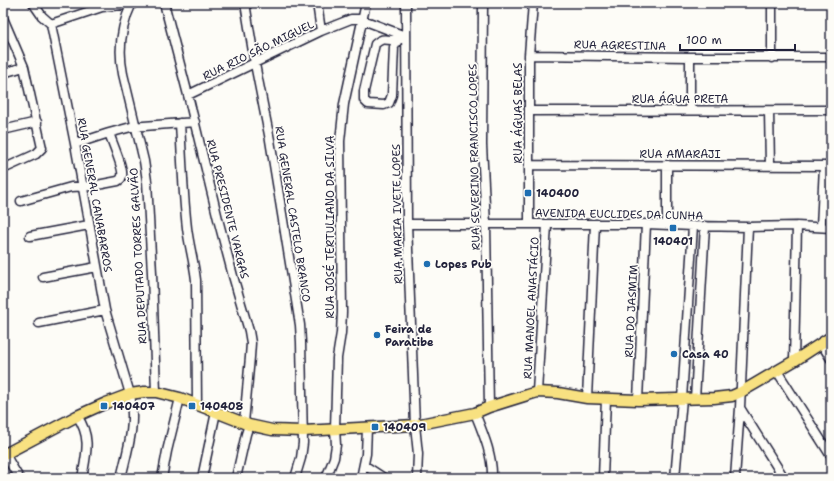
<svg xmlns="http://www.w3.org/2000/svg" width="834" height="481" font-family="'Shantell Sans',sans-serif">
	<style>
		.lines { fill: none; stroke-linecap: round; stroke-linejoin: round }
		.minor-casing { stroke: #22223b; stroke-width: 11 }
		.major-casing { stroke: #22223b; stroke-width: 13 }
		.minor { stroke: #fdfcf7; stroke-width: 8 }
		.major { stroke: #f8e181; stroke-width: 10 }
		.poi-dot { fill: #1f6fb2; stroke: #fdfcf7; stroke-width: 1.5 }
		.labels { text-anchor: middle; stroke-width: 3.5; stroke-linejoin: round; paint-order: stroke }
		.street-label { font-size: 11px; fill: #22223b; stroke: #fdfcf7 }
		.poi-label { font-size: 11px; font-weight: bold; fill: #22223b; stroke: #fdfcf7; text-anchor: start }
	</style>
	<rect width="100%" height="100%" fill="#fdfcf7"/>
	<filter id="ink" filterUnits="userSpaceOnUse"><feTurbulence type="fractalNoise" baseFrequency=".025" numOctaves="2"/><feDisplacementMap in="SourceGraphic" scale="8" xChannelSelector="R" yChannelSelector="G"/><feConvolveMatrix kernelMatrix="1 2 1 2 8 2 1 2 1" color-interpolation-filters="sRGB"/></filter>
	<g filter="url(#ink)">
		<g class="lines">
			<!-- minor casing -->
			<g class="minor-casing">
				<path id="minor" d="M 33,3 L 42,16 L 51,24 L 75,144 L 105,310 L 130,394 C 136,425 128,448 121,478
					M 132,3 C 121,26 118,50 123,74 L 144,161 L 147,181 L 152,273 L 156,392
					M 164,3 L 188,95 L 218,219 L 233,276 L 249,331 L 251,343 L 250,357 L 244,423
					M 245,3 L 255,64 L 270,140 L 300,325 L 301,342 L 303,443 L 301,458 L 295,478
					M 317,3 L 321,31
					M 406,3 L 407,224 L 415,425 L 418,454 L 417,478
					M 483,3 L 482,145 L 486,225 L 489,407
					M 772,3 L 772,58
					M 3,18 L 24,67 L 42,148 L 36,154 L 3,169
					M 51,24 L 102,7 L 131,4
					M 398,40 L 394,47 L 392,95 L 389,103 L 384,105 L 368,104 L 364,100 L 364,91 L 375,44 C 384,36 386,41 396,40 C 399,40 403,37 405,36
					M 529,55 L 690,57 L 831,57
					M 3,73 L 24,67
					M 188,95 L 321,31 L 351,19 L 359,19 L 363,20 L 405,36
					M 690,110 L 690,57
					M 529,111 L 831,110
					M 769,111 L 770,166
					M 180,123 C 182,158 183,193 187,228 C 189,245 194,262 196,280 L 197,405
					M 3,130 L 37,122
					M 75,144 L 109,133 L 131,127 L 195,122
					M 529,165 L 831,166
					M 667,165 L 667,225
					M 21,201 L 71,187 L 92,186 L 118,181 C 120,179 121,180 122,176 C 124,169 112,142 109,133
					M 407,224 L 646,224 L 693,226 L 748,227 L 797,226 L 831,228
					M 529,224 L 529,55 L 533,3
					M 821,227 L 824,166
					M 30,236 L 89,225
					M 43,277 L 97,267
					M 39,323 L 105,310
					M 821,343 L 831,359
					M 794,361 L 797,226
					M 777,371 L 831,456
					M 537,392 L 547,225
					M 587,398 L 595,224
					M 695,399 L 705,226
					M 638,400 L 646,224
					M 740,408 L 784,478
					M 475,413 C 483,433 493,456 492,478
					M 77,416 C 92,437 86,455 82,478
					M 6,454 L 9,461 L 19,478
					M 364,465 L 384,478
					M 162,478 L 167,451 L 180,398
					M 202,478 L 216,412
					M 236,478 L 246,434 L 249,425
					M 326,478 L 334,458 L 336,445 L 335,429 L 337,358 L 341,333 L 342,312 L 340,141 L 344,104 L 366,3
					M 361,478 L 366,454 L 367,428
					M 603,478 L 606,399
					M 675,478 L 682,399 L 693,226
					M 735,478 L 740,408 L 748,227"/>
			</g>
			<!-- major casing -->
			<g class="major-casing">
				<path id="major" d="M 3,455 L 77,416 L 106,403 L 130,394 L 144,392 L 156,392 L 180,398 L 249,425 L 272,430 L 303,431 L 415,425 L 475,413 L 489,407 L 537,392 L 558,393 L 587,398 L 638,400 L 714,398 L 732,396 L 741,392 L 794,361 L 831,337"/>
			</g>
			<!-- minor -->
			<use href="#minor" class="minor"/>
			<!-- major -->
			<use href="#major" class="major"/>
		</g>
	</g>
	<!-- markers -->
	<g class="poi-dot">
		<rect x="524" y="189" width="8" height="8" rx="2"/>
		<rect x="669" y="224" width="8" height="8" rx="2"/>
		<circle cx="427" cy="264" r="4"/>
		<circle cx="377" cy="335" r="4"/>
		<circle cx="674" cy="354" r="4"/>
		<rect x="100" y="402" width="8" height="8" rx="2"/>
		<rect x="188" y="402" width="8" height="8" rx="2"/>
		<rect x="371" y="423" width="8" height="8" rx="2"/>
	</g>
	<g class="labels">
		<!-- street labels -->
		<g class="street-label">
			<text transform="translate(620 45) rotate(1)" y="4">RUA AGRESTINA</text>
			<text transform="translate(258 50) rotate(-26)" y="4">RUA RIO SÃO MIGUEL</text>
			<text x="680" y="103">RUA ÁGUA PRETA</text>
			<text transform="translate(518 113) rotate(-90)" y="4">RUA ÁGUAS BELAS</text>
			<text x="680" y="158">RUA AMARAJI</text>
			<text transform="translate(474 157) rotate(-91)" y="4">RUA SEVERINO FRANCISCO LOPES</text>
			<text transform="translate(95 195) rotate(80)" y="4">RUA GENERAL CANABARROS</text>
			<text transform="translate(228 209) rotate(76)" y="4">RUA PRESIDENTE VARGAS</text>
			<text transform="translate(293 214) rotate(81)" y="4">RUA GENERAL CASTELO BRANCO</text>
			<text transform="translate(397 214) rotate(-91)" y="4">RUA MARIA IVETE LOPES</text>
			<text transform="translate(619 214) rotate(1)" y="4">AVENIDA EUCLIDES DA CUNHA</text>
			<text transform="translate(330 227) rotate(-90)" y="4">RUA JOSÉ TERTULIANO DA SILVA</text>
			<text transform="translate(138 256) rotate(-93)" y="4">RUA DEPUTADO TORRES GALVÃO</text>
			<text transform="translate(531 308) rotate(-87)" y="4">RUA MANOEL ANASTÁCIO</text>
			<text transform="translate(631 311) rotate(-87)" y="4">RUA DO JASMIM</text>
		</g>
		<!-- poi labels -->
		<g class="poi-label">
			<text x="536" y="197">140400</text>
			<text x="673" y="245" text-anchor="middle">140401</text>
			<text x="435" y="268">Lopes Pub</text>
			<text x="385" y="333">Feira de<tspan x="385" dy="13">Paratibe</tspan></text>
			<text x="682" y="358">Casa 40</text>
			<text x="112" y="410">140407</text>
			<text x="200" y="410">140408</text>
			<text x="383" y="431">140409</text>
		</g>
	</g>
	<!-- margin -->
	<rect width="834" height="481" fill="none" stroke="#fdfcf7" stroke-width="16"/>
	<rect x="8" y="8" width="818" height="465" fill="none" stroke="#22223b" stroke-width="1.5" filter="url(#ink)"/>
	<!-- scale -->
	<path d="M680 44v6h115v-6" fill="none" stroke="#22223b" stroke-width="2"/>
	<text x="686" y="44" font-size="12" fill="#22223b" stroke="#fdfcf7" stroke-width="3" paint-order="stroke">100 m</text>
</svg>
